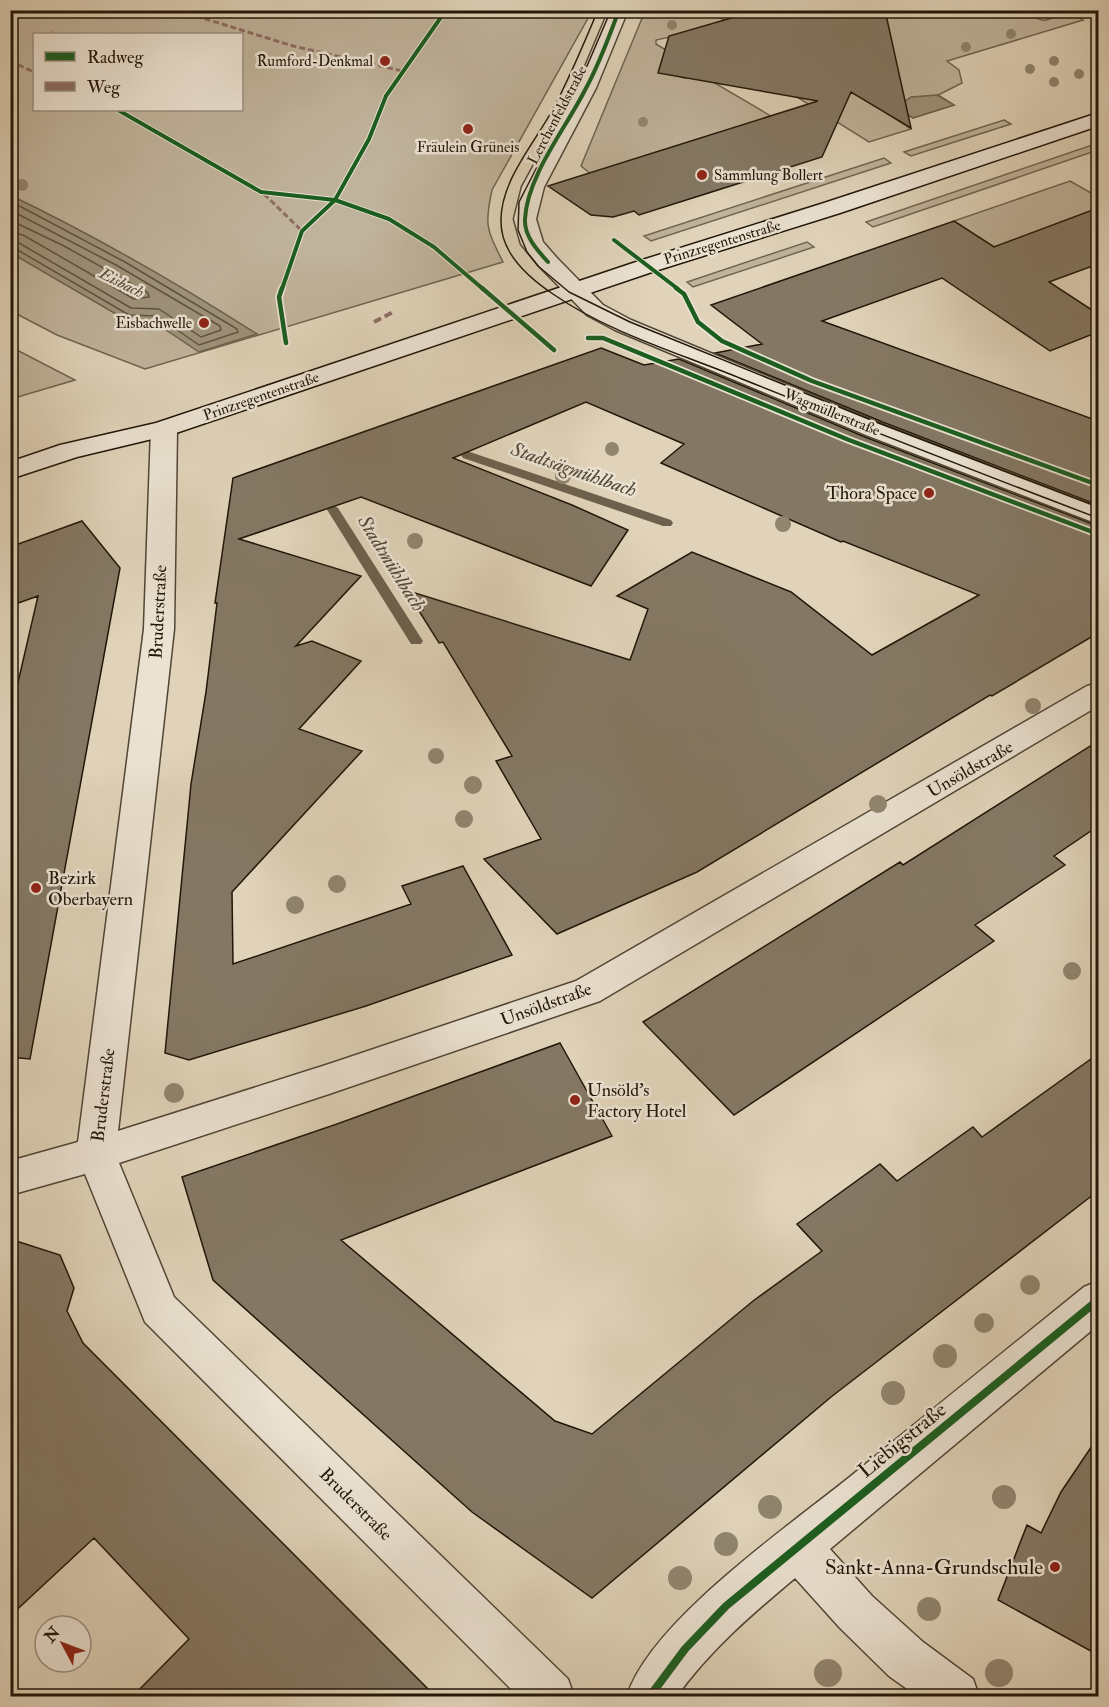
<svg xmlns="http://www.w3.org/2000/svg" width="1109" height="1707" font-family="'IM FELL Double Pica',serif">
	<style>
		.green { fill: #c0b39b; stroke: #706451; stroke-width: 1.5; fill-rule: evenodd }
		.water { fill: #9f937c; stroke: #6d614d; stroke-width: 1.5 }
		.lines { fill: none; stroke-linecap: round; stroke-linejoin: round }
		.shore { stroke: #605442; stroke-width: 1.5 }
		.stream { fill: #6d614d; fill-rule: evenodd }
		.building { fill: #847864; stroke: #211607; stroke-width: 1.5 }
		.minor-casing { stroke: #514534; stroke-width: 3 }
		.secondary-casing { stroke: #211607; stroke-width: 3 }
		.minor { fill: #ebe2d2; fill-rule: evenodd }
		.secondary { fill: #ebe2d2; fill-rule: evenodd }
		.tram { stroke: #211607; stroke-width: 1.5 }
		.quiet-far1 { stroke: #8d6e63; stroke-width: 3; stroke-dasharray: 6 3; stroke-linecap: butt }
		.quiet { stroke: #8d6e63; stroke-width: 4; stroke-dasharray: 8 4; stroke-linecap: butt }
		.cycleway-far2-casing { stroke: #ebe2d2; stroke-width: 6 }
		.cycleway-far1-casing { stroke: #ebe2d2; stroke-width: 8 }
		.cycleway-casing { stroke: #ebe2d2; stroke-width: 11 }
		.cycleway-far2 { stroke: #1b5e20; stroke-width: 4 }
		.cycleway-far1 { stroke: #1b5e20; stroke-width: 4.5 }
		.cycleway { stroke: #1b5e20; stroke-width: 8 }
		.tree { fill: #91856f }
		.poi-dot { fill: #8f2418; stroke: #ebe2d2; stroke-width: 2 }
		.labels { text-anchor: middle; stroke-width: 5; stroke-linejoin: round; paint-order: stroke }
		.far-poi-label { font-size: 15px; fill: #211607; stroke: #ebe2d2; text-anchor: end }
		.far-street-label { font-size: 15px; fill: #211607; stroke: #ebe2d2 }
		.far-water-label { font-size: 16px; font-style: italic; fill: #534836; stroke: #ebe2d2 }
		.poi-label { font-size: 18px; fill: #211607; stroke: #ebe2d2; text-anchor: start }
		.street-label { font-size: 18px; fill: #211607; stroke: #ebe2d2 }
		.water-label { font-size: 20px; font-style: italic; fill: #534836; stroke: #ebe2d2 }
		.near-street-label { font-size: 21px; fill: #211607; stroke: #ebe2d2 }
		.near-poi-label { font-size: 21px; fill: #211607; stroke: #ebe2d2; text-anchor: end }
	</style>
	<rect width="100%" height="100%" fill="#e0d3b9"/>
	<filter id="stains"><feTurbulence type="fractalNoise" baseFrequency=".00333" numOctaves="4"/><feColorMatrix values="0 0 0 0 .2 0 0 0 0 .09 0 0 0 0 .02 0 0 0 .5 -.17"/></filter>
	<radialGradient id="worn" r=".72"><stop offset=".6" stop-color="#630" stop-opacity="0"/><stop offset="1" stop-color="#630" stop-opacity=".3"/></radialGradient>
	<!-- green -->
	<path class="green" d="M 1034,10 L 1031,13 C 1045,29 1054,13 1069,14 C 1073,14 1079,18 1083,20 L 947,61 L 959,70 L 962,83 L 938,95 L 954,105 L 913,118 L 896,108 L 885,112 L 911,129 L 869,142 L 789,92 L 861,11 Z
		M 10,11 L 592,11 L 492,190 C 484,226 487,230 503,262 L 145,369 L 57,335 L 11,311 ZM 34,34 L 242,34 L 242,110 L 34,110 Z
		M 645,11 L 720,11 L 713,13 L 730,24 L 656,40 L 656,44 L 674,55 L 664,72 L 684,78 L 703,76 L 776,119 L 591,174 L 581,166 Z
		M 1004,120 L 1011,124 L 911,156 L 904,152 Z
		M 1098,143 L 1098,150 L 873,227 L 866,222 Z
		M 884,158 L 891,163 L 651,241 L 644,236 Z
		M 1070,181 L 1098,197 L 1098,208 L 994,247 L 954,221 Z
		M 807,242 L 814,247 L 693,287 L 687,282 Z
		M 11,347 L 75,380 L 11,399 Z"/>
	<!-- water -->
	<path class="water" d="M 937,95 L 954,105 L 913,118 L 896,108 L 911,97 Z
		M 10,195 C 95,236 177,283 257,334 L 199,352 L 154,322 L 128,321 L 11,253 Z"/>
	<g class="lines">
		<!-- shore -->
		<path class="shore" d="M 10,201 L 125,262 L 237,329 L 238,332 L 199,345 L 157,316 L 129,315 L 16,249 L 10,248
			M 10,210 L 116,265 L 220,326 L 221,330 L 201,337 L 159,309 L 131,308 L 19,243 L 10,241
			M 10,220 L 64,246 L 148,293 L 149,297 L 134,299 L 23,235 L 10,232"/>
		<!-- stream -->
		<path class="stream" d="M 467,451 L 671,520 L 673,523 L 671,526 L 663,526 L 463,458 L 461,455 Z
			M 332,504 L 338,508 L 421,638 L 423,641 L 421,644 L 411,644 L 326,508 Z"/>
	</g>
	<!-- building -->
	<path class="building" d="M 759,10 L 885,10 L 911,128 L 851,92 L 822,157 L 639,215 L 634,211 L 613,217 L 591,215 L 548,186 L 818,101 L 658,73 L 669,36 Z
		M 1098,208 L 1098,264 L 1049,282 L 1098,314 L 1098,332 L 1050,351 L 942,278 L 822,321 L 1098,421 L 1098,505 L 885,423 L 715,353 L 762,344 L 711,305 L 954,221 L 994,247 Z
		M 601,348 L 644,365 L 679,359 L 865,437 L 1098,526 L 1098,633 L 992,696 L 990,695 L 697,872 L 557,934 L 484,859 L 541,839 L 496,761 L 512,756 L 443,642 L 439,643 L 419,611 L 423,610 L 412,592 L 630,660 L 648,609 L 617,596 L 692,552 L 791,592 L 872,655 L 979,595 L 843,541 L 841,542 L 661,463 L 684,444 L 586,402 L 453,458 L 572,505 L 628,530 L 591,586 L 361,497 L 239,539 L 361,576 L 296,646 L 312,641 L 361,661 L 299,729 L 362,751 L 232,892 L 233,964 L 411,904 L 402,886 L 463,866 L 512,955 L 366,1006 L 189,1060 L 165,1053 L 191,784 L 206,692 L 217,603 L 215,603 L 233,478 Z
		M 82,521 L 120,568 L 30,1059 L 10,1057 L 10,717 L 38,596 L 10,606 L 10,547 Z
		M 1098,741 L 1098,826 L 1054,856 L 1065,865 L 975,925 L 994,941 L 734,1115 L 643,1022 L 900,862 L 903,865 Z
		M 560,1043 L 612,1136 L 341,1240 L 555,1421 L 592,1434 L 753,1301 L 822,1251 L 797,1224 L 880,1164 L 897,1181 L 973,1127 L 982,1137 L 1098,1054 L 1098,1191 L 831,1397 L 592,1598 L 472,1512 L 213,1280 L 182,1177 L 337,1124 Z
		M 10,1239 L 60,1255 L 74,1288 L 67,1311 L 83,1343 L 435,1696 L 133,1696 L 189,1639 L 94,1538 L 10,1616 Z
		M 1098,1437 L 1098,1655 L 998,1600 L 1027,1525 L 1041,1533 L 1061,1492 Z"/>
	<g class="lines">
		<!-- minor casing -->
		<g class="minor-casing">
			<path id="minor" d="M 609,10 L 628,10 L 596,88 L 544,187 L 536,219 L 543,242 L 556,257 L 603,305 L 631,320 L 884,425 L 1098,507 L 1098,524 L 866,435 L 615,330 L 587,315 L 540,267 L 521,244 L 514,219 L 522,187 L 576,88 Z
				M 164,421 L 173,424 L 177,429 L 174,629 L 118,1131 L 329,1064 L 576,981 L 1087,686 L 1098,683 L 1098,706 L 600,1001 L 329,1094 L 119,1163 L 174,1297 L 568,1679 L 574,1696 L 518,1696 L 145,1322 L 85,1174 L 10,1195 L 10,1161 L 78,1142 L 144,629 L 151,429 L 155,424 Z
				M 1098,1281 L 1098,1325 L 830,1549 L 872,1596 L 923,1642 L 973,1679 L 979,1696 L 917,1696 L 889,1676 L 840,1628 L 795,1578 C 752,1614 710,1650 677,1696 L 627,1696 C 650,1622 789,1526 851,1476 C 928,1413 1006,1350 1084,1287 Z"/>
		</g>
		<!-- secondary casing -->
		<g class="secondary-casing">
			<path id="secondary" d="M 1098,113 L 1098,126 L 840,213 L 655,271 L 173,434 L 77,457 L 10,479 L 10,462 L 60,445 L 156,423 L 639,261 L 824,203 Z"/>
		</g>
		<!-- minor -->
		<use href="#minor" class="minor"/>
		<!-- secondary -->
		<use href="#secondary" class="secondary"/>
		<!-- tram -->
		<path class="tram" d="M 598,10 C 584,43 571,75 554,107 C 536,142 500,180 501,222 C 501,254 529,278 553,294 C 609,333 679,353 742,379 C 860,426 979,473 1098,518
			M 611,10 L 578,87 L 519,202 L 518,230 L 527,252 L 538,266 L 569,292 L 630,322 L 881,424 L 1098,507"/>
		<!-- quiet-far1 -->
		<path class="quiet-far1" d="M 196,16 L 293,46 L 402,71
			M 51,34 L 53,32
			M 10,61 L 34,72
			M 264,194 L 302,231"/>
		<!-- quiet -->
		<path class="quiet" d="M 374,322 L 395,311"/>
		<!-- cycleway-far2 casing -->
		<g class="cycleway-far2-casing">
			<path id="cycleway-far2" d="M 118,110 L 261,192 L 335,200 L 389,219 L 434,247 L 483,289
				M 614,240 L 678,289
				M 548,262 C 537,250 524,236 525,219 C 527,176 566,128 585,90 C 599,65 609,37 619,10
				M 282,289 L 302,231 L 335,200 L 369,139 L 386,96 L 446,10"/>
		</g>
		<!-- cycleway-far1 casing -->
		<g class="cycleway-far1-casing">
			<path id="cycleway-far1" d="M 282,288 L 279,297 L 286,343
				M 482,288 L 554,350
				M 676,288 L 684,294 L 698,322 L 722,341 L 812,381 L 1098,485
				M 588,338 L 603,338 L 849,440 L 1098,534"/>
		</g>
		<!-- cycleway casing -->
		<g class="cycleway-casing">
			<path id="cycleway" d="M 650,1696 L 685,1649 L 726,1606 L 1098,1300"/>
		</g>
		<!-- cycleway-far2 -->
		<use href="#cycleway-far2" class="cycleway-far2"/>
		<!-- cycleway-far1 -->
		<use href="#cycleway-far1" class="cycleway-far1"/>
		<!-- cycleway -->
		<use href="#cycleway" class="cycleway"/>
	</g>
	<!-- trees -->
	<g class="tree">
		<circle cx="672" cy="25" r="5"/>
		<circle cx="1011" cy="34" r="5"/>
		<circle cx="966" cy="47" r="5"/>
		<circle cx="1054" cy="61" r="5"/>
		<circle cx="1030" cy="69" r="5"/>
		<circle cx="1079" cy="74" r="5"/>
		<circle cx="1054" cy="82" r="5"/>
		<circle cx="643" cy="122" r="5"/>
		<circle cx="22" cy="185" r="6"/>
		<circle cx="612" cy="449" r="7"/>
		<circle cx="563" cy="476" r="8"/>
		<circle cx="783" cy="524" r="8"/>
		<circle cx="415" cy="541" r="8"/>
		<circle cx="1033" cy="706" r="8"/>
		<circle cx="436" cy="756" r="8"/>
		<circle cx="473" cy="785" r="9"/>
		<circle cx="878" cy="804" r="9"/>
		<circle cx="464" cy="819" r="9"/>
		<circle cx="337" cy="884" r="9"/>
		<circle cx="295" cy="905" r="9"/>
		<circle cx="1072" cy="971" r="9"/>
		<circle cx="174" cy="1093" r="10"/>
		<circle cx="1030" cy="1285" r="10"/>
		<circle cx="984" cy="1323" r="10"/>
		<circle cx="945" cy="1356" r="12"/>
		<circle cx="893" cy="1393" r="12"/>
		<circle cx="1004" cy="1497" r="12"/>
		<circle cx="770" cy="1507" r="12"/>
		<circle cx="726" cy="1544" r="12"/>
		<circle cx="680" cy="1578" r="12"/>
		<circle cx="929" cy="1609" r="12"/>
		<circle cx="828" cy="1673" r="14"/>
		<circle cx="999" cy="1673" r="14"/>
	</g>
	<!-- markers -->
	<g class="poi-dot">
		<circle cx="385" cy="61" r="6"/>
		<circle cx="468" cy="129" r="6"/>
		<circle cx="702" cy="175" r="6"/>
		<circle cx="204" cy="323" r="6"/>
		<circle cx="929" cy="493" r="6"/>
		<circle cx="36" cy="888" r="6"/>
		<circle cx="575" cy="1100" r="6"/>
		<circle cx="1055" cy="1567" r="6"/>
	</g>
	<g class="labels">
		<!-- far-poi labels -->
		<g class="far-poi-label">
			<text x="373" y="66">Rumford-Denkmal</text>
			<text x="468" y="152" text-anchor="middle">Fräulein Grüneis</text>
			<text x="714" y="180" text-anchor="start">Sammlung Bollert</text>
			<text x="192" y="328">Eisbachwelle</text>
		</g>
		<!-- far-street labels -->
		<g class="far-street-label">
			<text transform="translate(557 115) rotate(-62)" y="5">Lerchenfeldstraße</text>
			<text transform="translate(722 242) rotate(-17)" y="5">Prinzregentenstraße</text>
			<text transform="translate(261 396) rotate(-19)" y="5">Prinzregentenstraße</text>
			<text transform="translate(832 412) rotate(22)" y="5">Wagmüllerstraße</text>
		</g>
		<!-- far-water labels -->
		<g class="far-water-label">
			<text transform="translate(122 282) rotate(27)" y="6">Eisbach</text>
		</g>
		<!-- poi labels -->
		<g class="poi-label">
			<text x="917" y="499" text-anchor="end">Thora Space</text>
			<text x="48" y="884">Bezirk<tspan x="48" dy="21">Oberbayern</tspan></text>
			<text x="587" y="1096">Unsöld's<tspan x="587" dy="21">Factory Hotel</tspan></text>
		</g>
		<!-- street labels -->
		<g class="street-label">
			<text transform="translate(158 612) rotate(-87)" y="6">Bruderstraße</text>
			<text transform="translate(970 769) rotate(-30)" y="6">Unsöldstraße</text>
			<text transform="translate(546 1004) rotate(-20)" y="6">Unsöldstraße</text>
			<text transform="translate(103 1095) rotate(-83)" y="6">Bruderstraße</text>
			<text transform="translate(356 1504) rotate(45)" y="6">Bruderstraße</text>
		</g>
		<!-- water labels -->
		<g class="water-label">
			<text transform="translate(574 469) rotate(19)" y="7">Stadtsägmühlbach</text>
			<text transform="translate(392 563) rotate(58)" y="7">Stadtmühlbach</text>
		</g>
		<!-- near-street labels -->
		<g class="near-street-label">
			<text transform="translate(902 1440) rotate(-39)" y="7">Liebigstraße</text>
		</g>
		<!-- near-poi labels -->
		<g class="near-poi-label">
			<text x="1043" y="1574">Sankt-Anna-Grundschule</text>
		</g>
	</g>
	<!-- margin -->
	<rect width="1109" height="1707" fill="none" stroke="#e0d3b9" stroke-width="36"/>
	<rect x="12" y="12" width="1085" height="1683" fill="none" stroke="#211607" stroke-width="3"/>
	<rect x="18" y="18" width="1073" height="1671" fill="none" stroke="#211607" stroke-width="1.5"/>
	<!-- legend -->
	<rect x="33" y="33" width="210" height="78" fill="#ebe2d2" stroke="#9a9081" stroke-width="1.5"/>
	<rect x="45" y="52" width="30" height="9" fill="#1b5e20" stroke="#9a9081" stroke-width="1.5"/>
	<text x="87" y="63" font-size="18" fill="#211607">Radweg</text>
	<rect x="45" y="82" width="30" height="9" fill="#8d6e63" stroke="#9a9081" stroke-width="1.5"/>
	<text x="87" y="93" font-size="18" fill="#211607">Weg</text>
	<!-- north arrow -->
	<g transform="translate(63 1644) rotate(311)"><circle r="28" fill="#ebe2d2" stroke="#9a9081" stroke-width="1.5"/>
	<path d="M0-4.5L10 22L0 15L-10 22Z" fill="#8f2418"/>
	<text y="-9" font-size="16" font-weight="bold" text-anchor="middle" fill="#211607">N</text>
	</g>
	<rect width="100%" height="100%" filter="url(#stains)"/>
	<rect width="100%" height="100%" fill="url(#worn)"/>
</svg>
